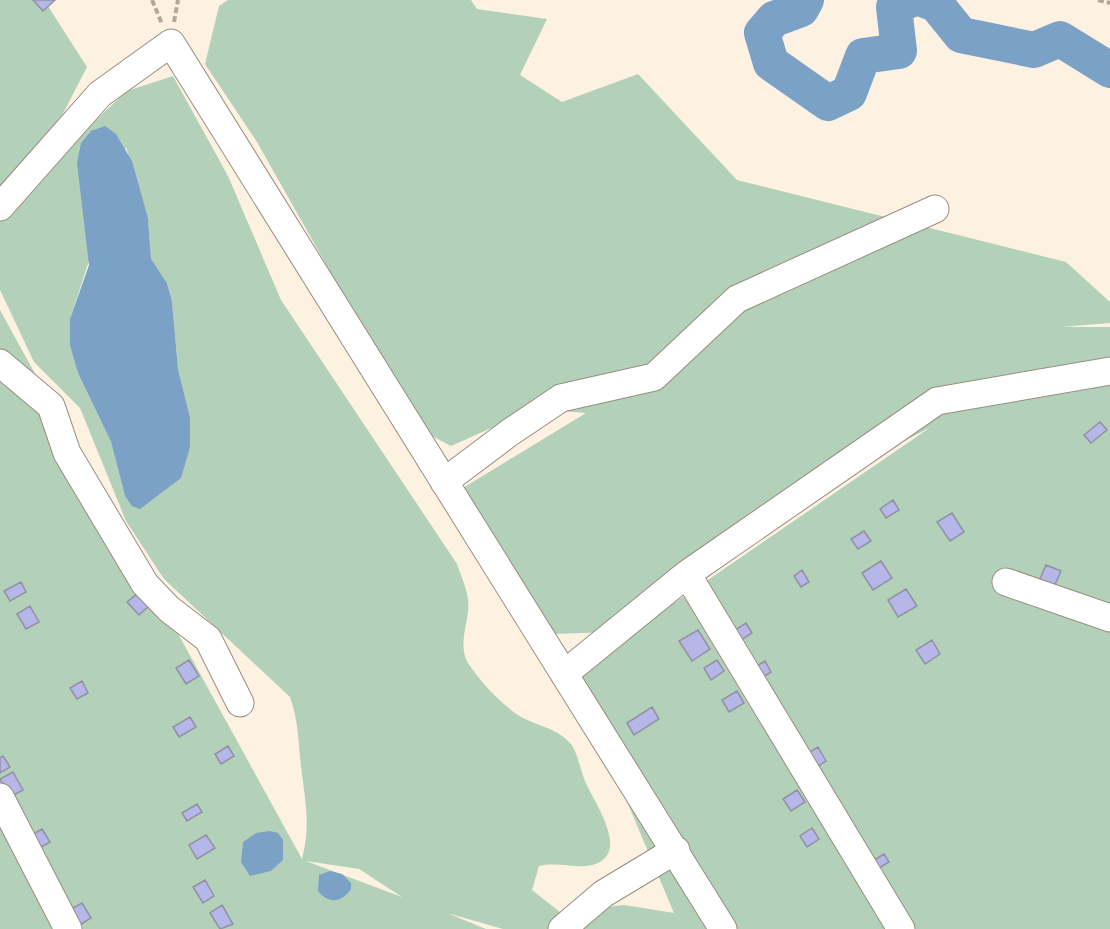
<svg xmlns="http://www.w3.org/2000/svg" width="1110" height="929" font-family="'PT Sans Narrow',sans-serif">
	<style>
		.green { fill: #b3d0b9; fill-rule: evenodd }
		.water { fill: #7ca1c7 }
		.lines { fill: none; stroke-linecap: round; stroke-linejoin: round }
		.river { stroke: #7ca1c7; stroke-width: 36 }
		.building { fill: #b7b6e8; stroke: #9091a1; stroke-width: 1.5 }
		.minor-casing { stroke: #988e80; stroke-width: 29 }
		.path { stroke: #b0a89b; stroke-width: 4; stroke-dasharray: 6 3; stroke-linecap: butt }
		.minor { stroke: #fff; stroke-width: 27 }
	</style>
	<rect width="100%" height="100%" fill="#fdf2e2"/>
	<!-- green -->
	<path class="green" d="M 0,0 L 44,0 L 87,67 L 26,185 L 127,91 L 173,76 L 228,176 L 281,300 L 457,564 C 461,575 466,587 468,599 C 471,620 455,646 470,666 C 482,683 501,704 518,715 C 535,726 556,727 570,743 C 578,752 580,770 585,781 C 592,799 629,849 598,863 C 581,871 559,861 539,866 L 532,890 L 560,912 L 624,905 L 674,913 L 576,681 L 613,632 L 553,634 L 458,491 L 586,413 L 549,410 L 489,429 L 451,446 L 419,429 L 257,142 L 205,64 L 219,6 L 228,0 L 471,0 L 477,9 L 547,19 L 520,75 L 562,102 L 638,74 L 737,180 L 1066,262 L 1110,302 L 1110,323 L 1061,327 L 1110,327 L 1110,929 L 503,929 L 447,913 L 486,929 L 0,929 L 0,310 L 302,859 C 311,823 305,801 301,766 C 298,739 299,724 290,697 L 164,579 L 126,521 L 80,408 L 34,362 L 0,290 ZM 126,147 L 148,218 L 151,260 L 167,283 L 172,301 L 178,369 L 190,417 L 125,496 L 111,442 L 78,373 L 70,319 ZM 927,429 L 928,429 L 664,610 L 785,505 ZM 306,861 L 359,869 L 402,897 Z"/>
	<!-- water -->
	<path class="water" d="M 105,126 L 116,134 L 132,161 L 148,218 L 151,259 L 167,283 L 172,301 L 178,369 L 190,417 L 190,447 L 181,478 L 140,509 L 132,506 L 125,496 L 111,442 L 78,373 L 70,345 L 70,319 L 89,265 L 77,163 L 81,143 L 91,131 Z
		M 270,831 L 278,833 L 283,840 L 283,860 L 271,871 L 250,876 L 241,862 L 243,842 L 256,833 Z
		M 330,871 L 342,874 L 351,883 L 351,889 C 342,903 328,904 318,891 L 319,875 Z"/>
	<g class="lines">
		<!-- river -->
		<path class="river" d="M 806,0 L 801,9 L 774,19 L 762,33 L 771,63 L 828,103 L 849,93 L 863,56 L 899,51 L 894,7 L 910,0
			M 925,0 L 936,4 L 961,35 L 1034,50 L 1060,39 L 1110,70"/>
	</g>
	<!-- building -->
	<path class="building" d="M 33,0 L 55,0 L 43,11 Z
		M 1100,422 L 1107,430 L 1091,443 L 1084,435 Z
		M 893,500 L 899,510 L 886,518 L 880,509 Z
		M 952,513 L 964,532 L 950,541 L 937,522 Z
		M 864,531 L 871,541 L 858,549 L 851,539 Z
		M 881,561 L 892,578 L 873,590 L 862,573 Z
		M 1046,565 L 1061,571 L 1054,587 L 1039,581 Z
		M 802,570 L 809,582 L 801,587 L 794,576 Z
		M 21,582 L 26,592 L 10,601 L 4,591 Z
		M 906,589 L 917,606 L 898,617 L 888,600 Z
		M 138,593 L 149,606 L 139,615 L 127,602 Z
		M 30,606 L 39,622 L 26,629 L 17,614 Z
		M 746,623 L 752,633 L 738,642 L 732,632 Z
		M 698,630 L 710,649 L 692,661 L 679,641 Z
		M 932,640 L 940,654 L 925,664 L 916,650 Z
		M 189,660 L 199,676 L 186,684 L 176,668 Z
		M 717,660 L 724,671 L 711,680 L 704,668 Z
		M 765,661 L 771,672 L 755,682 L 749,671 Z
		M 82,681 L 88,693 L 77,699 L 70,688 Z
		M 737,691 L 744,703 L 729,712 L 722,700 Z
		M 652,707 L 659,719 L 634,735 L 627,723 Z
		M 190,717 L 196,727 L 179,737 L 173,727 Z
		M 228,746 L 234,756 L 221,764 L 215,754 Z
		M 818,747 L 826,761 L 812,770 L 803,756 Z
		M 3,756 L 10,767 L 0,773 L 0,758 Z
		M 13,772 L 23,790 L 10,797 L 0,779 Z
		M 797,790 L 805,802 L 791,811 L 783,799 Z
		M 197,804 L 202,812 L 187,821 L 182,813 Z
		M 812,828 L 819,839 L 807,847 L 800,836 Z
		M 42,829 L 50,842 L 36,850 L 28,837 Z
		M 206,835 L 215,848 L 197,859 L 189,845 Z
		M 884,854 L 889,862 L 876,870 L 871,862 Z
		M 205,880 L 214,896 L 203,903 L 193,887 Z
		M 82,903 L 91,918 L 78,926 L 69,910 Z
		M 222,905 L 233,924 L 220,929 L 210,913 Z"/>
	<g class="lines">
		<!-- minor casing -->
		<g class="minor-casing">
			<path id="minor" d="M 0,207 L 100,94 L 171,43 L 723,929
				M 0,363 L 51,406 L 67,453 L 145,584 L 169,609 L 208,639 L 240,703
				M 444,482 L 509,433 L 561,398 L 654,377 L 737,299 L 935,209
				M 687,574 L 901,929
				M 1006,582 L 1110,618
				M 564,674 L 687,574 L 937,401 L 1110,371
				M 0,797 L 68,929
				M 562,929 L 603,894 L 676,850"/>
		</g>
		<!-- path -->
		<path class="path" d="M 152,0 L 162,24
			M 1098,0 L 1110,3
			M 174,22 L 178,0"/>
		<!-- minor -->
		<use href="#minor" class="minor"/>
	</g>
</svg>
